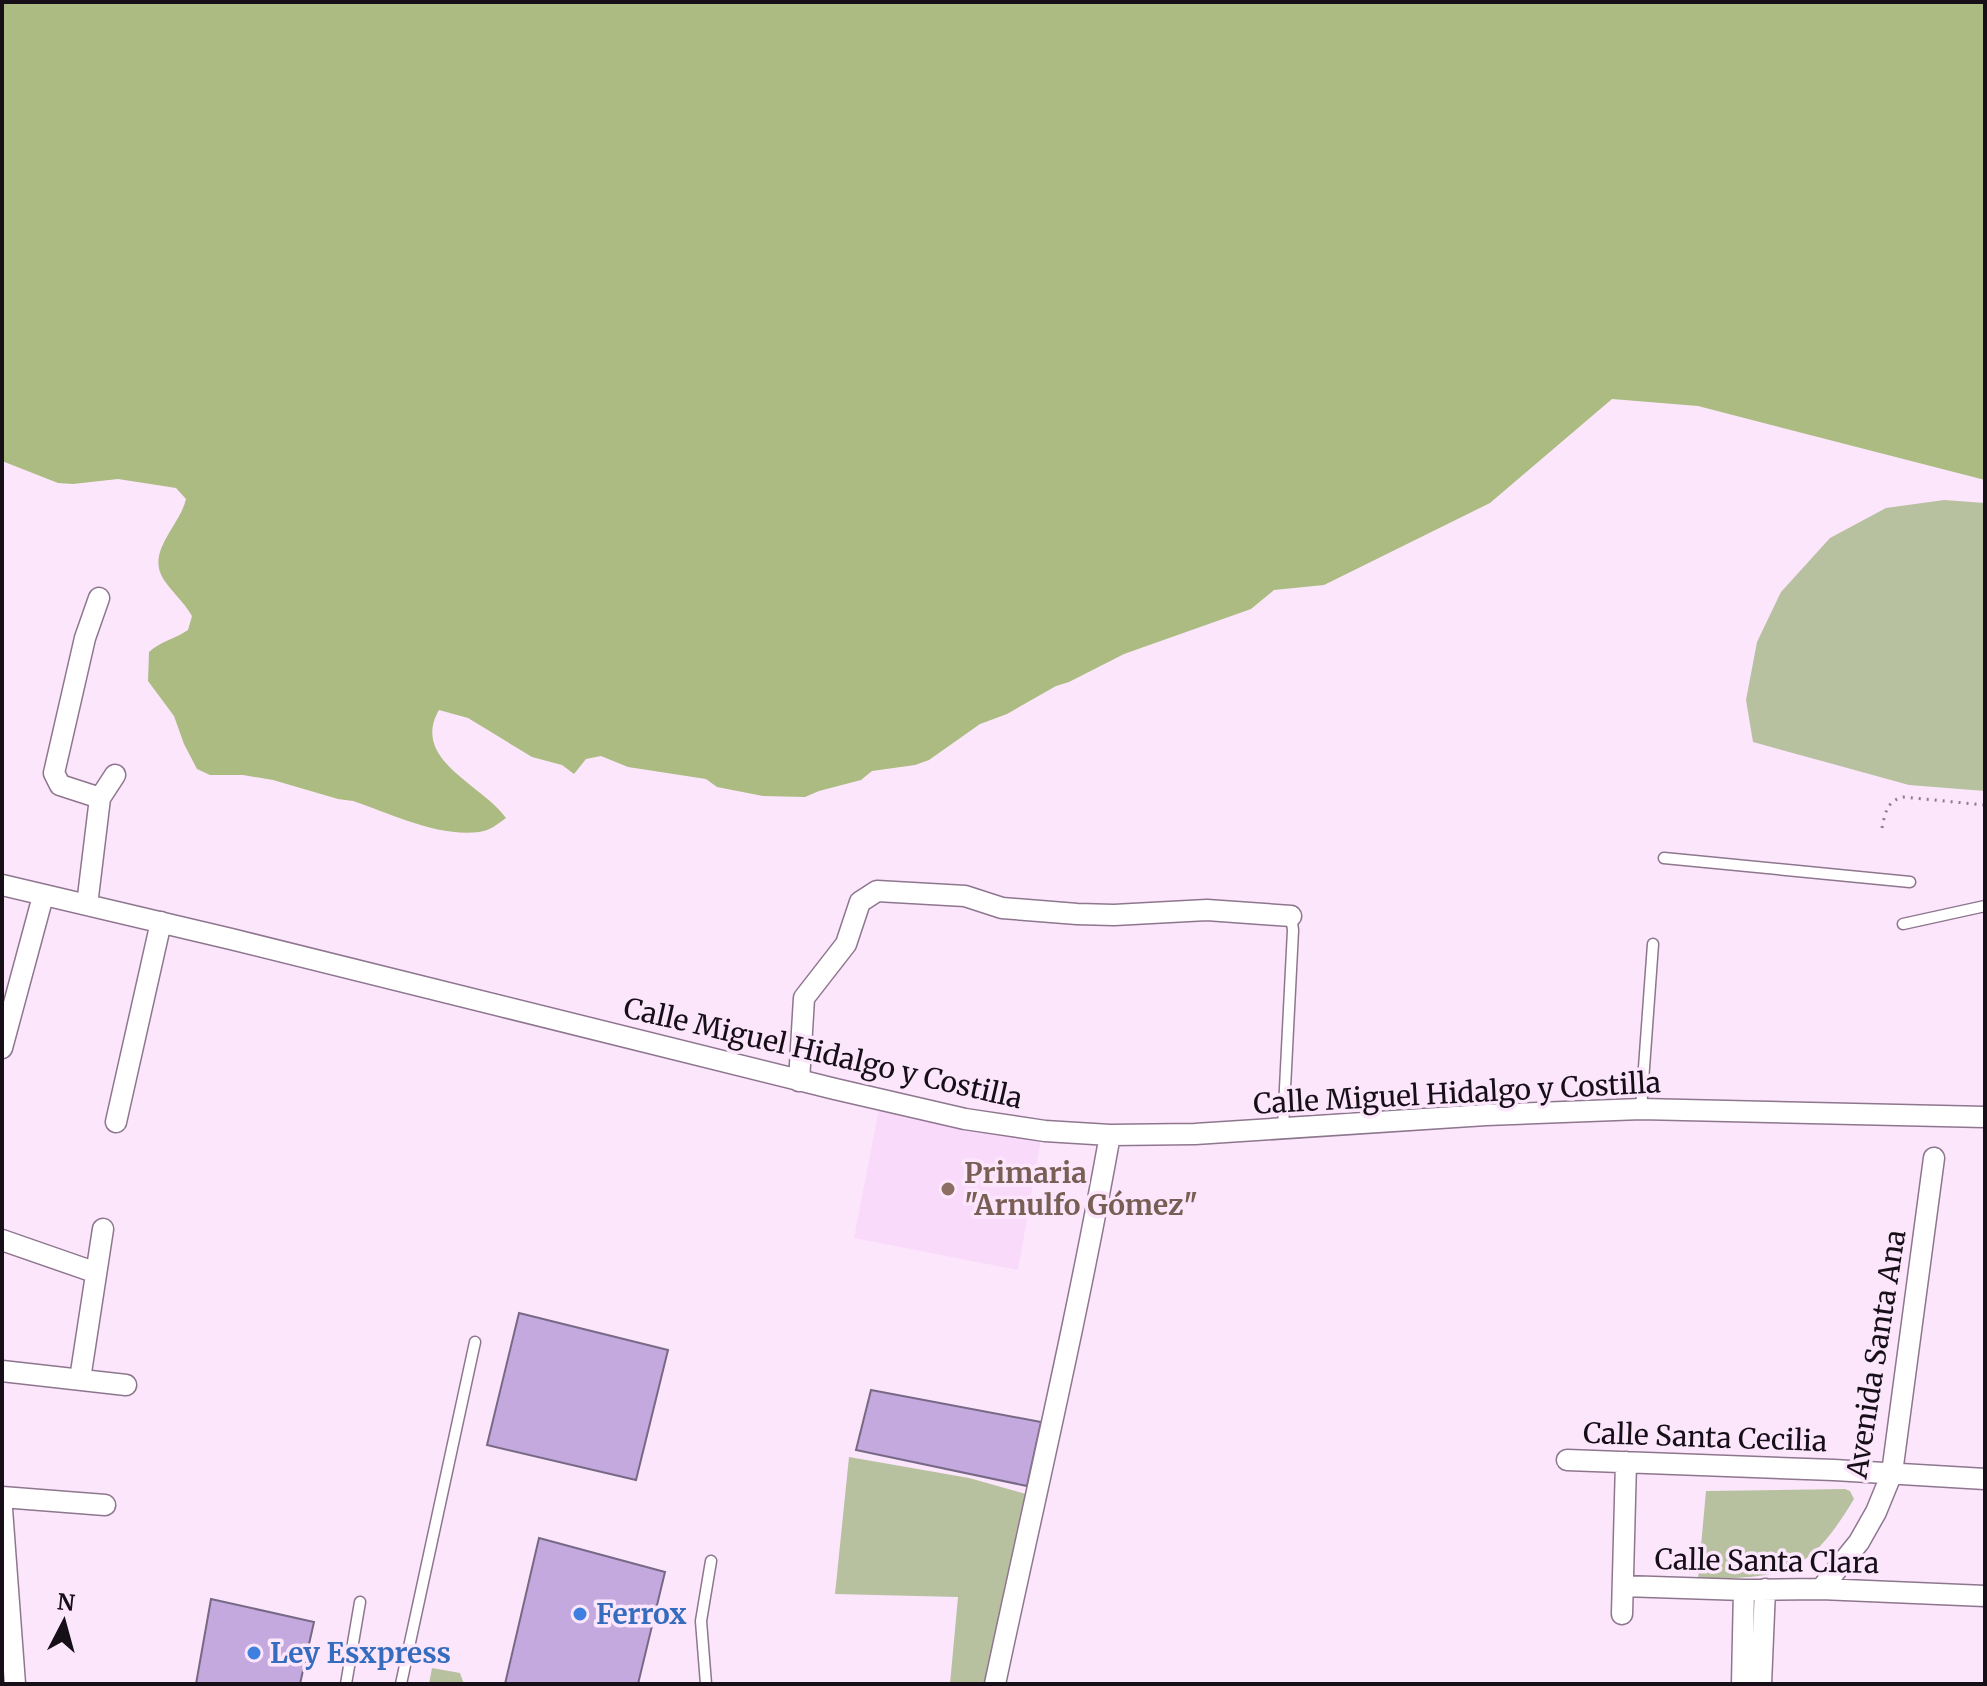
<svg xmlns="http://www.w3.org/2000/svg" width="1987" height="1686" font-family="Merriweather,serif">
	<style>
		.built { fill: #fadafb }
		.green { fill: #b8c19f }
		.forest { fill: #abbb81 }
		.building { fill: #c3a9de; stroke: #776985; stroke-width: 2 }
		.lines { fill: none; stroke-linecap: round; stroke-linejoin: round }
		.service-casing { stroke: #8e768f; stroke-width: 13 }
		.minor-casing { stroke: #8e768f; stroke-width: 23 }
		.path { stroke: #8c7d8d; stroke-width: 3; stroke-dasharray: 2 6; stroke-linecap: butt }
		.service { stroke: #fff; stroke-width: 10 }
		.minor { stroke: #fff; stroke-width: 20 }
		.education-dot { fill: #8d6e63; stroke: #fbe6fc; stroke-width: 3 }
		.shop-dot { fill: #3f7fe0; stroke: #fbe6fc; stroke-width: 3 }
		.labels { text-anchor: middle; stroke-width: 7; stroke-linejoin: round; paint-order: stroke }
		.street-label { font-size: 28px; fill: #170f18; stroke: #fbe6fc }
		.education-label { font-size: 28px; font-weight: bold; fill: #785e54; stroke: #fbe6fc; text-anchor: start }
		.shop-label { font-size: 28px; font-weight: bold; fill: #366cbe; stroke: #fbe6fc; text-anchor: start }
	</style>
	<rect width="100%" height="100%" fill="#fbe6fc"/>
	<!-- built -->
	<path class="built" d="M 880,1104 L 1041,1139 L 1018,1270 L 854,1238 Z"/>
	<!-- green -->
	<path class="green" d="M 1944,500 L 1985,503 L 1985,791 L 1909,785 L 1753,742 L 1746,700 L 1757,642 L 1781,592 L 1830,538 L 1886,508 Z
		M 849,1457 L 969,1478 L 1026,1494 L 992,1684 L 950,1684 L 958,1597 L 835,1594 Z
		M 1845,1489 L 1850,1491 L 1854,1499 C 1807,1577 1784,1577 1698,1579 L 1706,1491 Z
		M 432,1668 L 460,1673 L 464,1684 L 429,1684 Z"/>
	<!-- forest -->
	<path class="forest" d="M 2,2 L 1985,2 L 1985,480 L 1698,406 L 1612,399 L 1490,503 L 1324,585 L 1274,590 L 1251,609 L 1124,654 L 1069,682 L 1056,686 L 1007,714 L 980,724 L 929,760 L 915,765 L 872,771 L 861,780 L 819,791 L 805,797 L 763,796 L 717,787 L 706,779 L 628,767 L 601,756 L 586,759 L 574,774 L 562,765 L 532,757 L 468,718 L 439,710 C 410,760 483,785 506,818 C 498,824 489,831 479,832 C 437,837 392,814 353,801 L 338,799 L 273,780 L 243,775 L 210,775 L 197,769 L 184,744 L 174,716 L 148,681 L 149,652 C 161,641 175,639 188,630 L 192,616 C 184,602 173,593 164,580 C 145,552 180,526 186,499 L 176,488 L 118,479 L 73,484 L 58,483 L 2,461 Z"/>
	<!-- building -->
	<path class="building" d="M 519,1313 L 668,1350 L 636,1480 L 487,1445 Z
		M 871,1390 L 1041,1422 L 1027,1486 L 856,1450 Z
		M 539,1538 L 665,1572 L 638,1684 L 505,1684 Z
		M 211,1599 L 314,1622 L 300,1684 L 196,1684 Z"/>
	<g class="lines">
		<!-- service casing -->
		<g class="service-casing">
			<path id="service" d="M 1664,858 L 1910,882
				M 1903,924 L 1985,906
				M 1641,1109 L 1653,944
				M 1283,1128 L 1293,930 L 1291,916
				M 346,1684 L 360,1602
				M 401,1684 L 475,1342
				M 706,1684 L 701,1621 L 711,1561"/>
		</g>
		<!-- minor casing -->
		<g class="minor-casing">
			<path id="minor" d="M 99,598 L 85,638 L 54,773 L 60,785 L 100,798
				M 2,885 L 231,939 L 835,1089 L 965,1119 L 1045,1131 L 1110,1135 L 1195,1134 L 1486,1115 L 1641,1109 L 1985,1117
				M 87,905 L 100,798 L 115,775
				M 2,1048 L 43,896
				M 799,1081 L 804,998 L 846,944 L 860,902 L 877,891 L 965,896 L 1002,908 L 1077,914 L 1114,915 L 1207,910 L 1291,916
				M 116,1122 L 161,922
				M 2,1240 L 94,1272
				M 2,1371 L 126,1385
				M 80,1379 L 103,1229
				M 1567,1460 L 1834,1470 L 1985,1479
				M 2,1497 L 105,1505
				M 2,1509 L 15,1684
				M 1623,1586 L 1744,1590 L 1821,1589 L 1985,1596
				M 1821,1589 L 1859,1542 L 1876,1512 L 1892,1473 L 1934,1158
				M 1622,1614 L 1626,1462
				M 995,1684 C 1034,1501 1077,1319 1110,1135
				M 1742,1684 L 1744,1590
				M 1761,1684 L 1765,1589"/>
		</g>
		<!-- path -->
		<path class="path" d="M 1882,828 C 1885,813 1887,801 1903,797 L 1985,805"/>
		<!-- service -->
		<use href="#service" class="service"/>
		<!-- minor -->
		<use href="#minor" class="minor"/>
	</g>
	<!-- markers -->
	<circle class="education-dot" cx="948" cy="1189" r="8"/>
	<g class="shop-dot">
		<circle cx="580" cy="1614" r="8"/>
		<circle cx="254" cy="1653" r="8"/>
	</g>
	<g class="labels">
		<!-- street labels -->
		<g class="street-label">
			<text transform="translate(823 1053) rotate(13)" y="10">Calle Miguel Hidalgo y Costilla</text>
			<text transform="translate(1457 1093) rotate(-3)" y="10">Calle Miguel Hidalgo y Costilla</text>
			<text transform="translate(1876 1354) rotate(-81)" y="10">Avenida Santa Ana</text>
			<text transform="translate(1705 1437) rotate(2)" y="10">Calle Santa Cecilia</text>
			<text transform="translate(1767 1561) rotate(1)" y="10">Calle Santa Clara</text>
		</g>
		<!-- education labels -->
		<g class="education-label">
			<text x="964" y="1183">Primaria<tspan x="964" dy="32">"Arnulfo Gómez"</tspan></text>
		</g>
		<!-- shop labels -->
		<g class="shop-label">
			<text x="596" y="1624">Ferrox</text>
			<text x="270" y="1663">Ley Esxpress</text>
		</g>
	</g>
	<!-- border -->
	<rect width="1987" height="1686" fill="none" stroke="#170f18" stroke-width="8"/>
	<!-- north arrow -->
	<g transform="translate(64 1622) rotate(6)" stroke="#fbe6fc" stroke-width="6" paint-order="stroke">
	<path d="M0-6L14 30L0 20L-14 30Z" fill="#170f18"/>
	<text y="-12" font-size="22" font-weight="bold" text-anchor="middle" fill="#170f18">N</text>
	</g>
</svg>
